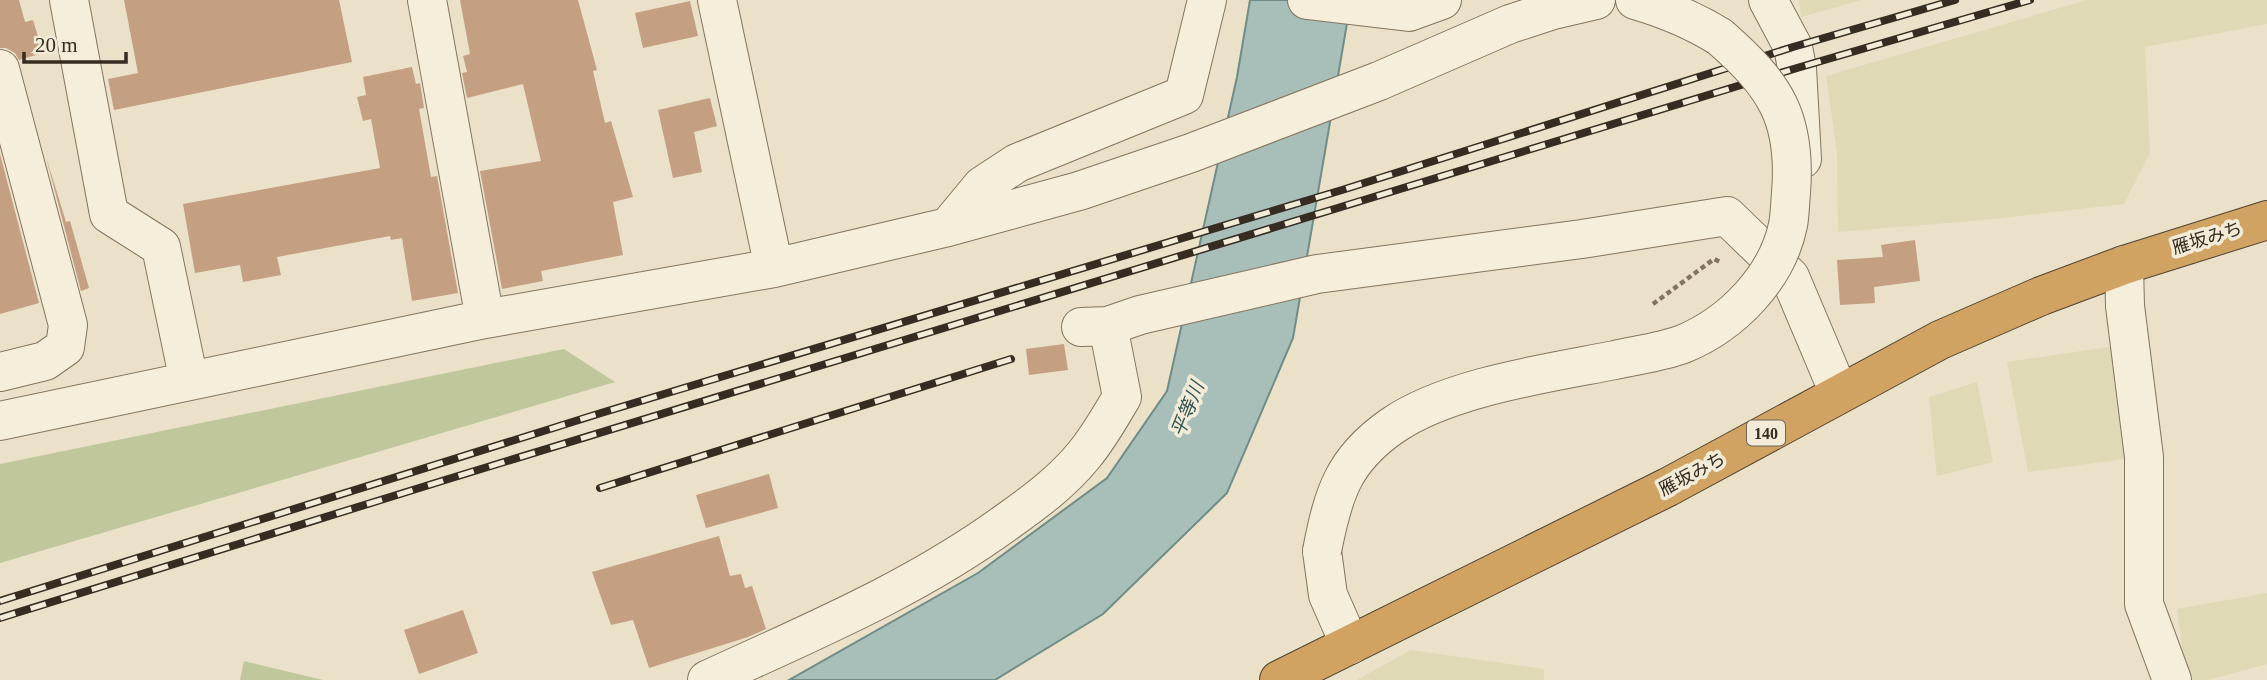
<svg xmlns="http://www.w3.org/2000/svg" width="2267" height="680" font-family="'Times New Roman','Noto Sans JP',serif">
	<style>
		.farmland { fill: #dfd9b6 }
		.green { fill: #c1c79d }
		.water { fill: #a8beb9; stroke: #708c86; stroke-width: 2 }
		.building { fill: #c49f82 }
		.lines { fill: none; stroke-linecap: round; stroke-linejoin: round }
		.minor-casing { stroke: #84745f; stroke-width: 40 }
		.highway-casing { stroke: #524232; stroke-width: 40 }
		.path { stroke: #84745f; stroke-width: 4.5; stroke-dasharray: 5 3.5; stroke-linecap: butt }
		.minor { stroke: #f5eeda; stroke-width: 38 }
		.highway { stroke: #d0a362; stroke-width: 38 }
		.rail-casing { stroke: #362c21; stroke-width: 8 }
		.rail { stroke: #f2ebd7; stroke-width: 5; stroke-dasharray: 16; stroke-linecap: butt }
		.minor-bridge-casing { stroke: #84745f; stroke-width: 40; stroke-linecap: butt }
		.minor-bridge { stroke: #f5eeda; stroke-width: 38 }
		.labels { text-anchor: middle; stroke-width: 7; stroke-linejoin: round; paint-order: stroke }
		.shield { fill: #f2ebd7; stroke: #6e6558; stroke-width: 2 }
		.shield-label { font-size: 16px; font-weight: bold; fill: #362c21 }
		.street-label { font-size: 18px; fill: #362c21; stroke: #f2ebd7 }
		.water-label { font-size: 19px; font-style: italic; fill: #325453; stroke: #f2ebd7 }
	</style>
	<rect width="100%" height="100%" fill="#eae1c8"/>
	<!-- farmland -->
	<path class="farmland" d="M 1799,0 L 1861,0 L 1801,17 Z
		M 2087,0 L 2267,0 L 2267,24 L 2145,47 L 2150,153 L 2124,204 L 1984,220 L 1838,232 L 1837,151 L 1826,76 Z
		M 2116,346 L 2125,459 L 2028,472 L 2007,362 Z
		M 1977,382 L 1993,462 L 1937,476 L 1929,397 Z
		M 2267,593 L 2267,664 L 2208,680 L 2186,680 L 2177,609 Z
		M 1411,650 L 1544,669 L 1544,680 L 1357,680 Z"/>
	<!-- green -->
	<path class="green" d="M 564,349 L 615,382 L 0,563 L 0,464 Z
		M 244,661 L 323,680 L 240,680 Z"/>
	<!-- water -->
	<path class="water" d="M 1250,0 L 1351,0 L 1293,338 L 1227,493 L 1103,614 L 995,680 L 789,680 L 978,573 L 1107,478 L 1167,391 L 1237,77 Z"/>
	<!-- building -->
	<path class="building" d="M 0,0 L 19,0 L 25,22 L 33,20 L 43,53 L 19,60 L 15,53 L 6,48 L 0,48 Z
		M 124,0 L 339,0 L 352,62 L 114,110 L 108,79 L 138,73 Z
		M 460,0 L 578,0 L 597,70 L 593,71 L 605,123 L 611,121 L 633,197 L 613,202 L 623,255 L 541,271 L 543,281 L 502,289 L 480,171 L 541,161 L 523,84 L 467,98 L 462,73 L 467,72 L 463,56 L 470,54 Z
		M 690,1 L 698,36 L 643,48 L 635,13 Z
		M 412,67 L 416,84 L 420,83 L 424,108 L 419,109 L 431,177 L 437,176 L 458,293 L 412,301 L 402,238 L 391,240 L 390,236 L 277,257 L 281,275 L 243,282 L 240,265 L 195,273 L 183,204 L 380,168 L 371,119 L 363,121 L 357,97 L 366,95 L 363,77 Z
		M 710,98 L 717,126 L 694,132 L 702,172 L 673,178 L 658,110 Z
		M 0,154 L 39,303 L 0,314 Z
		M 46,157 L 66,222 L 70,221 L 89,288 L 81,291 Z
		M 1915,240 L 1920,281 L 1874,287 L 1875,303 L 1840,305 L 1837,260 L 1883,257 L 1881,245 Z
		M 1064,344 L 1068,370 L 1029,375 L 1026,349 Z
		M 769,474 L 778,508 L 706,528 L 696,495 Z
		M 719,536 L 730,576 L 741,574 L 745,588 L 752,586 L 766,629 L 748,637 L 649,668 L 633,620 L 611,625 L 592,572 Z
		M 463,610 L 478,653 L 419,674 L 404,630 Z"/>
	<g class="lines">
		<!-- minor casing -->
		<g class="minor-casing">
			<path id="minor" d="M 69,0 L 109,214 L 161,247 L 189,381
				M 427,0 L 485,319
				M 717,0 L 774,268
				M 1307,0 L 1409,12 L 1442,0
				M 1635,0 C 1666,9 1693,20 1720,37
				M 1768,0 L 1793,47 L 1797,68 L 1802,159
				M 0,69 L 68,325 L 65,347 L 45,361 L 0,372
				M 948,227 L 982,186 L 1017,163 L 1184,95 L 1207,0
				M 2124,265 L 2125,306 L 2144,457 L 2144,604 L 2172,680
				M 1081,327 L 1108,326 L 1140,315 L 1317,274 L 1582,239 L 1727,216 L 1790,277 L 1839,393
				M 0,421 L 485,319 L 774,268 L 948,227 L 1079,191 L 1191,153 L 1379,81 L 1510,24 L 1553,10 L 1596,0
				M 1322,551 L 1328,595 L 1350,645
				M 707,680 C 811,632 915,589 1008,521 C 1035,502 1063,481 1084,455 C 1099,437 1110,417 1122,397 L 1108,326"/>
		</g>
		<!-- highway casing -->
		<g class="highway-casing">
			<path id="highway" d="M 1279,680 L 1668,487 L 1940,340 L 2041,296 L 2124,265 L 2267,220"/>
		</g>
		<!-- path -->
		<path class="path" d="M 1653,304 L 1714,259 L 1720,262"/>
		<!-- minor -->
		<use href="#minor" class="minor"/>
		<!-- highway -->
		<use href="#highway" class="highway"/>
		<!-- rail casing -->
		<g class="rail-casing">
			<path id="rail" d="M 600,488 L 1011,359
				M 0,601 L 601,413 L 1342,190 L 1793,47 L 1955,0
				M 0,618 L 445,480 L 1797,68 L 2030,0"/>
		</g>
		<!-- rail -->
		<use href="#rail" class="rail"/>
		<!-- minor-bridge casing -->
		<g class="minor-bridge-casing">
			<path id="minor-bridge" d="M 1322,551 C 1333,494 1343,460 1392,426 C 1448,387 1549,373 1615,360 C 1637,355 1662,352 1683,344 C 1732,324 1777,278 1788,225 C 1790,215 1790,203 1791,193 C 1797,118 1775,85 1720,37"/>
		</g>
		<!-- minor-bridge -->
		<use href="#minor-bridge" class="minor-bridge"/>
	</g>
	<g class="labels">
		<!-- shield labels -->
		<rect class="shield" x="1747" y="420.5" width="38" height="25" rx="5"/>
		<g class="shield-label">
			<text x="1766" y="439">140</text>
		</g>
		<!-- street labels -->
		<g class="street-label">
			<text transform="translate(2207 238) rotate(-17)" y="6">雁坂みち</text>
			<text transform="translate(1692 474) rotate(-28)" y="6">雁坂みち</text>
		</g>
		<!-- water labels -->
		<g class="water-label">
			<text transform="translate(1187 409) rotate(-68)" y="7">平等川</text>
		</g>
	</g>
	<!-- scale -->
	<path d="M24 52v10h102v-10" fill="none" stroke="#362c21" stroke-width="3.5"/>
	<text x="35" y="52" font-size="21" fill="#362c21" stroke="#f2ebd7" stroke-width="5" paint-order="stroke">20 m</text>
</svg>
